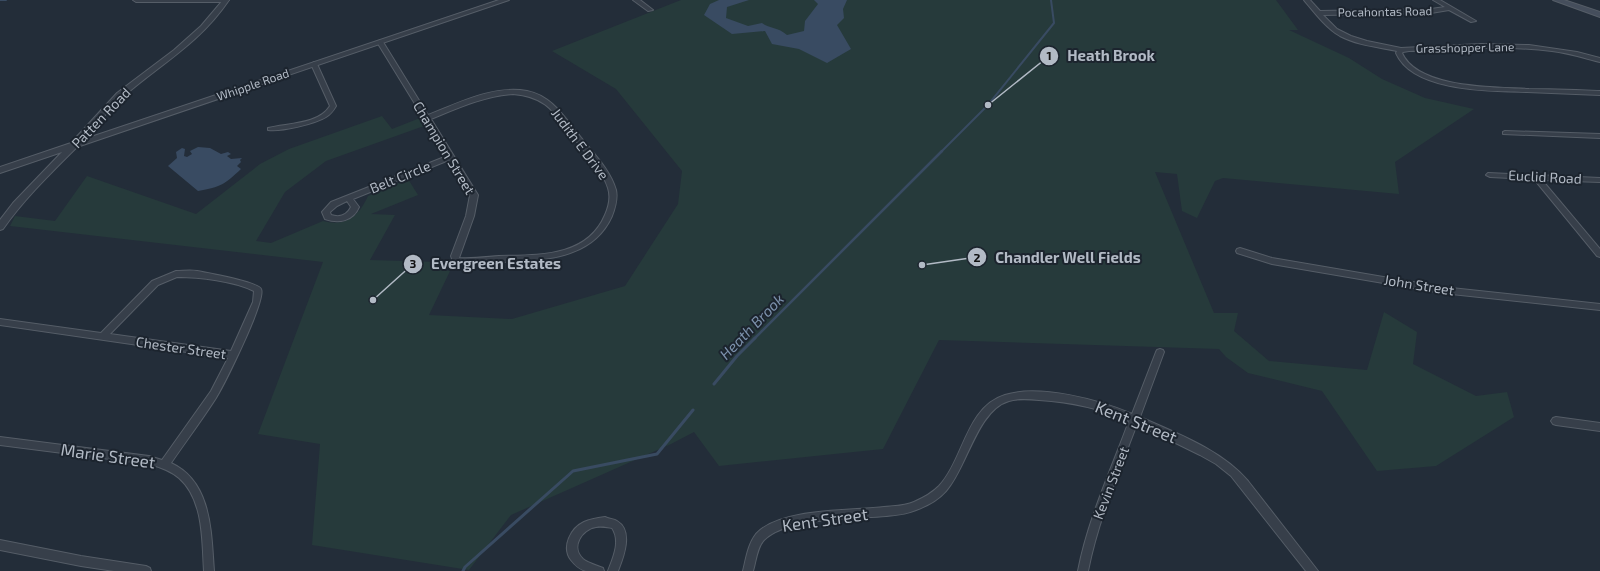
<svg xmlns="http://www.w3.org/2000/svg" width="1600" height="571" font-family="'Exo 2',sans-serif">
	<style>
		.green { fill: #263a3b }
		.water { fill: #394b62 }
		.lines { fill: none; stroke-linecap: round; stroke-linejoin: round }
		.stream-far2 { stroke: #394b62; stroke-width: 2 }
		.stream-far1 { stroke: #394b62; stroke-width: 2.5 }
		.stream { stroke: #394b62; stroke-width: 3 }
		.minor-casing { stroke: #555d67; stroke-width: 2 }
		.tertiary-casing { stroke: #555d67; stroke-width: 2 }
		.secondary-casing { stroke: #555d67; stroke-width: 2 }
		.minor { fill: #373f4a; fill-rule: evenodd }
		.tertiary { fill: #373f4a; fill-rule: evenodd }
		.secondary { fill: #454e5c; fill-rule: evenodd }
		.labels { text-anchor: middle; stroke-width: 4; stroke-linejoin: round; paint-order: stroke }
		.far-street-label { font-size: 12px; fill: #b2bac5; stroke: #1c242e }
		.street-label { font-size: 14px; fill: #b2bac5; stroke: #1c242e }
		.water-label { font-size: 15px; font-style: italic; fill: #7c91ac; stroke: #1c242e }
		.near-street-label { font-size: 17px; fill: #b2bac5; stroke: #1c242e }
		.leader { fill: none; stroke: #b2bac5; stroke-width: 1.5 }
		.callout-dot { fill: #b2bac5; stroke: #1c242e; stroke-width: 1.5 }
		.mark-label { font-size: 12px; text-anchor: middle; font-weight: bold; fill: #111 }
		.callout-label { font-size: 15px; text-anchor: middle; font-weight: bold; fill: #b2bac5; stroke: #1c242e; stroke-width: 4; stroke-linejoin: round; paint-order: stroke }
	</style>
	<rect width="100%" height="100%" fill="#232d39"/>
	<!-- green -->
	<path class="green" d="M 681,0 L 1276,0 L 1298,30 L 1289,30 L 1349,58 L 1382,79 L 1425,98 L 1474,109 L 1395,162 L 1399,194 L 1223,178 L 1215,181 L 1197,218 L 1182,211 L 1177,174 L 1155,172 L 1214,313 L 1238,313 L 1234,331 L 1269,361 L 1367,370 L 1384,312 L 1417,332 L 1413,364 L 1476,396 L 1507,392 L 1514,417 L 1436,466 L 1377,471 L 1322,391 L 1248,373 L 1226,357 L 1219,349 L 939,340 L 883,449 L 719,466 L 694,432 L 671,444 L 511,515 L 469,570 L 312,545 L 320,444 L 258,434 L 323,262 L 10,226 L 15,216 L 55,221 L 87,176 L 196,214 L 260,164 L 289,149 L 382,116 L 392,129 L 420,118 L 424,126 L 326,161 L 285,192 L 256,241 L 271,243 L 323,221 C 346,227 359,216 368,196 L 408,179 L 418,195 L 371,214 L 395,215 L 370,260 L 439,262 L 435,269 L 450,271 L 429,315 L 512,319 L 625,286 L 678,204 L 682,171 L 616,89 L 552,51 Z"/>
	<!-- water -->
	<path class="water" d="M 719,0 L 749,0 L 727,7 L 726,18 L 748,26 L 762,23 C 770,29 778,27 787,35 L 804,31 L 805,21 L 818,4 L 814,0 L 847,0 L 843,9 L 844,18 L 837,25 L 851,49 L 827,63 L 799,49 L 772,44 L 765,31 L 732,34 L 704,15 L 710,4 Z
		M 198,147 L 210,148 L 221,154 L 228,152 L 231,154 L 227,156 L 231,159 L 242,158 L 240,160 L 241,162 L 237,166 L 241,169 C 225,184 221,187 198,191 L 168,166 L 177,158 L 176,152 L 182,148 L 185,149 L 184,156 L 187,157 L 192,154 L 190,151 Z"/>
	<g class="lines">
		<!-- stream-far2 -->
		<path class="stream-far2" d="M 0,0 L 6,0
			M 941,152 L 988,105 L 1054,23 L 1051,0"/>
		<!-- stream-far1 -->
		<path class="stream-far1" d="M 754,339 L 942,151"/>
		<!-- stream -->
		<path class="stream" d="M 714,384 L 737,356 L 755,338
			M 463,571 L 465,567 L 573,471 L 657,454 L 693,410"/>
		<!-- minor casing -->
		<g class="minor-casing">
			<path id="minor" d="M 133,0 L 229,0 L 226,2 L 136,2 Z
				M 633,0 L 640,0 L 653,10 L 648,11 Z
				M 1304,0 L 1310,0 L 1320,11 L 1431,9 L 1445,7 L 1433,0 L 1440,0 L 1476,21 L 1471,22 L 1449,10 L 1431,13 L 1323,15 L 1337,29 L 1351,36 L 1367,41 L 1401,48 L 1481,44 L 1529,45 L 1577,52 L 1600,58 L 1600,62 C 1584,58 1569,53 1552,51 C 1505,45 1457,49 1409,51 L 1403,52 L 1402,53 C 1418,89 1496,87 1529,89 C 1553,89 1576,90 1600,91 L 1600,95 C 1576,94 1551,93 1527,92 C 1491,91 1413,92 1396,53 L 1397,51 C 1378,47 1357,45 1340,36 C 1326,28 1314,12 1304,0 Z
				M 380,40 L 383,42 L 428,115 C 459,103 493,85 527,91 C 552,96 564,117 579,135 C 592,152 610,169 616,190 C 618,199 615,208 612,216 C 595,254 554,260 517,261 C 498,262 471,267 453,262 L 451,256 L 466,216 L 470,195 L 449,160 L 353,199 L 359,207 C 353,221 339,224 325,219 L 322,212 L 331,202 L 447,156 L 377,42 ZM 513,94 C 548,97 554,113 574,138 C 586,154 602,169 608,188 C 611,197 609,206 605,215 C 587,258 537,255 499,256 C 486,257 473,259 459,258 L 474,216 L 478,195 L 431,119 C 458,108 484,96 513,94 ZM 347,201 L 351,207 C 347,215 340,218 331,215 L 330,212 L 337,206 Z
				M 314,62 L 317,64 L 336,106 C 333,111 331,114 326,117 C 315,124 280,132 268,130 L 268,128 C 287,123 318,125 330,106 L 311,64 Z
				M 1505,131 L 1600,134 L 1600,138 L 1503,134 L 1503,132 Z
				M 1488,173 L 1600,178 L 1600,182 L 1542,180 L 1600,249 L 1600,257 L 1597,256 L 1534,179 L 1490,177 L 1486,175 Z
				M 1240,248 L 1272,258 L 1442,287 L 1600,304 L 1600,310 L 1442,293 L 1272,264 L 1237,253 L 1236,251 L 1237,249 Z
				M 176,271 C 183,271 190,270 197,271 C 207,273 258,282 261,289 C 267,299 224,385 216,398 C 202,420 186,441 171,463 C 212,482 211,532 214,571 L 204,571 C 202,541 204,500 179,478 C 171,471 160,467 149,464 L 0,445 L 0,437 L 149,456 L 162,460 L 211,391 L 228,358 L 0,325 L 0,319 L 101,333 L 152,281 ZM 177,277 C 199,277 234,281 254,291 L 253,302 L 231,351 L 110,334 L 158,285 Z
				M 1160,349 L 1163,350 L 1164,352 L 1140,417 C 1176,433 1222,450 1248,481 L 1318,571 L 1306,571 L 1231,476 L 1216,464 L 1200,455 L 1137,424 C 1119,472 1098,520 1088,571 L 1078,571 C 1088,519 1111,470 1129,421 C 1100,408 1071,402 1039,400 C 1029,399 1018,398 1009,401 C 977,410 967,468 946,491 C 938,500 927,506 916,510 C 907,514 896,515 886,516 C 854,519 787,517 764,540 C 757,547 756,561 753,571 L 743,571 C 746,559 748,544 756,534 C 779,508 851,511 884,507 C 894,506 905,506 914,502 C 923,498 932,493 939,486 C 964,459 966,407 1005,395 C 1039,384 1100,400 1132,414 L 1156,352 L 1157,350 Z
				M 1556,417 L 1600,423 L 1600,431 L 1556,425 L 1553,424 L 1551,421 L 1553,418 Z
				M 605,517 C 609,519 614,519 617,521 C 634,531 623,558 618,571 L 608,571 C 613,558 621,541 612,528 C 606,527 602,526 596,527 C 582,529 570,547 583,559 C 588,563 596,565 603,568 L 604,571 C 598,571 591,571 586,571 C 579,569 575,565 571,560 C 561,547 571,528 584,522 C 591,519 598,518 605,517 Z
				M 0,540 L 81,556 L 146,566 L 150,568 L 151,571 L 114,571 L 81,566 L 0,550 Z"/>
		</g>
		<!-- tertiary casing -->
		<g class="tertiary-casing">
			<path id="tertiary" d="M 223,0 L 229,0 C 200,43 162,63 124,96 C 109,108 98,124 85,139 L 499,0 L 509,0 L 77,147 C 51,173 24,199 3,229 L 0,230 L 0,220 L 13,203 L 62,152 L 0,173 L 0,167 L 71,143 L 117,93 L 174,50 L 201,26 Z"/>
		</g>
		<!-- secondary casing -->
		<g class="secondary-casing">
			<path id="secondary" d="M 1553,0 L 1564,0 L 1600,12 L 1600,17 Z"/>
		</g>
		<!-- minor -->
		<use href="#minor" class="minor"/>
		<!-- tertiary -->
		<use href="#tertiary" class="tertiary"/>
		<!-- secondary -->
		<use href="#secondary" class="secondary"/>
	</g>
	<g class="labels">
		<!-- far-street labels -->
		<g class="far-street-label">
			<text transform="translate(1385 12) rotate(-1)" y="4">Pocahontas Road</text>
			<text transform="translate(1465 48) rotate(-1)" y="4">Grasshopper Lane</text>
			<text transform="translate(253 85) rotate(-19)" y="4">Whipple Road</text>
		</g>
		<!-- street labels -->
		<g class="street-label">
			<text transform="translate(101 118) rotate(-46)" y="5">Patten Road</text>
			<text transform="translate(580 144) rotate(53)" y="5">Judith E Drive</text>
			<text transform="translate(444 148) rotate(59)" y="5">Champion Street</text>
			<text transform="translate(400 177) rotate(-22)" y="5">Belt Circle</text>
			<text transform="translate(1545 177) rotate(3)" y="5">Euclid Road</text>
			<text transform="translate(1419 285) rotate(9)" y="5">John Street</text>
			<text transform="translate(181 348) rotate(8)" y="5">Chester Street</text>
			<text transform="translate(1111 483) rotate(-69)" y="5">Kevin Street</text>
		</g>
		<!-- water labels -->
		<g class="water-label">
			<text transform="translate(752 327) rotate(-46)" y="5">Heath Brook</text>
		</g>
		<!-- near-street labels -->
		<g class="near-street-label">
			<text transform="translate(1136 422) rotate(22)" y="6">Kent Street</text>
			<text transform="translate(108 456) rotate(8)" y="6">Marie Street</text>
			<text transform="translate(825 520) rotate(-8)" y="6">Kent Street</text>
		</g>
	</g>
	<!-- callouts -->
	<path class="leader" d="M988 105L1049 56M922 265L977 257M373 300L413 264"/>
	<g class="callout-dot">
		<circle cx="988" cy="105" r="4"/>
		<circle cx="922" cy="265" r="4"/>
		<circle cx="373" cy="300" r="4"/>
		<circle cx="1049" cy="56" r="10"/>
		<circle cx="977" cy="257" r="10"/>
		<circle cx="413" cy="264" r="10"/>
	</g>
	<g class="mark-label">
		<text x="1049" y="60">1</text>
		<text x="977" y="262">2</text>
		<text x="413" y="268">3</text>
	</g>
	<g class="callout-label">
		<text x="1111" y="61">Heath Brook</text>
		<text x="1068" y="263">Chandler Well Fields</text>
		<text x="496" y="269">Evergreen Estates</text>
	</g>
</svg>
